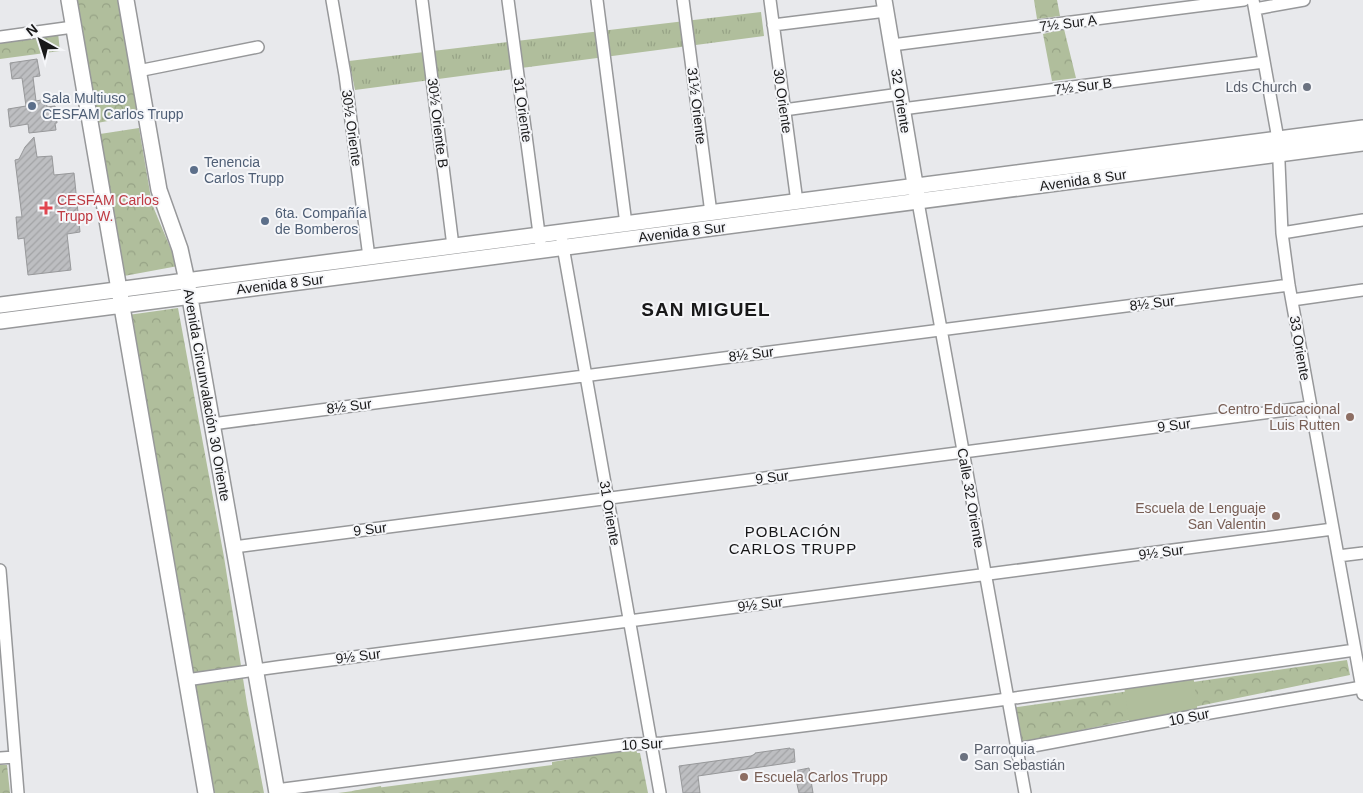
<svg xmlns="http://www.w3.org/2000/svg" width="1363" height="793" font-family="Helvetica,sans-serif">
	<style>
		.grass { fill: url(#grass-tufts) }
		.forest { fill: url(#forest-crowns) }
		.garden { fill: #b0be9c }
		.building { fill: url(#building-hatch); stroke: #97989a }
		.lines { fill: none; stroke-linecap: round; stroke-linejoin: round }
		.street-casing { stroke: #97989a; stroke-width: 14 }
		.secondary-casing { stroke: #97989a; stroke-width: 18 }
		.street { stroke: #fff; stroke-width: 11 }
		.secondary { stroke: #fff; stroke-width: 15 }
		.worship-dot { fill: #6b7280; stroke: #f5f6f9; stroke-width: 2 }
		.service-dot { fill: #5c6f8a; stroke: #f5f6f9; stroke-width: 2 }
		.health-dot { fill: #e0444e; stroke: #f5f6f9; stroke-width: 2 }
		.education-dot { fill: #8d6e63; stroke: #f5f6f9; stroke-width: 2 }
		.labels { text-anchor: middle; stroke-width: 4; stroke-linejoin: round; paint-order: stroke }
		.street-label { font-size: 14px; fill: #181819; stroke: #f5f6f9 }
		.worship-label { font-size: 14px; fill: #5b616d; stroke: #f5f6f9; text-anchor: end }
		.service-label { font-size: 14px; fill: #4e5e75; stroke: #f5f6f9; text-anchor: start }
		.health-label { font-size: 14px; fill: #be3a42; stroke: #f5f6f9; text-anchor: start }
		.education-label { font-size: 14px; fill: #785e54; stroke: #f5f6f9; text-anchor: end }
		.neighbourhood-label { font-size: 15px; letter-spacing: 1px; fill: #181819; stroke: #f5f6f9 }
		.district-label { font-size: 19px; font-weight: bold; letter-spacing: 1px; fill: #181819; stroke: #f5f6f9 }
	</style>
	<defs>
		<pattern id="grass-tufts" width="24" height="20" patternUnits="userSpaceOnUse" patternTransform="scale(1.25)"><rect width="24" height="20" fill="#b0be9c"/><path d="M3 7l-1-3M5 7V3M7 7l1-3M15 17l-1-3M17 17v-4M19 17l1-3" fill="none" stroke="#97a386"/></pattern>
		<pattern id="forest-crowns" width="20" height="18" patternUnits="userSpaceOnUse" patternTransform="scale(1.25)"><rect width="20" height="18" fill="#b0be9c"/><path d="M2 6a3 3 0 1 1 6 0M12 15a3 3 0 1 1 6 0" fill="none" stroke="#97a386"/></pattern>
		<pattern id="building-hatch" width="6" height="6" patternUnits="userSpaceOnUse" patternTransform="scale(1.25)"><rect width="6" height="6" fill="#bdbec1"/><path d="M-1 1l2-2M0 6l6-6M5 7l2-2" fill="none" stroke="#a2a3a5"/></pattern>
	</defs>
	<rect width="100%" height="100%" fill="#e8e9ec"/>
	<!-- grass -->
	<path class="grass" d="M 761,12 L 764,36 L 355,90 L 349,61 Z"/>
	<!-- forest -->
	<path class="forest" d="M 75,0 L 120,0 L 141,115 L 97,123 Z
		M 1034,0 L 1057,0 L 1060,16 L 1037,19 Z
		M 1064,29 L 1076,78 L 1052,81 L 1043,34 Z
		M 58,33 L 60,51 L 0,59 L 0,40 Z
		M 139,128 L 152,204 L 178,266 L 124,276 L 100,134 Z
		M 178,308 L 224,557 L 247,704 L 264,793 L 212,793 L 128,315 Z
		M 1347,660 L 1350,675 L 1018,743 L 1011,708 Z
		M 636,748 L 637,753 L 640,753 L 648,793 L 338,793 L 552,765 L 552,762 Z
		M 0,765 L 7,765 L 10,793 L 0,793 Z"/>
	<!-- garden -->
	<path class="garden" d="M 1193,673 L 1198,715 L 1130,728 L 1124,686 Z
		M 381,786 L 382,793 L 352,793 L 352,791 Z"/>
	<!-- building -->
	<path class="building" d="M 37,59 L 40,76 L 33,77 L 36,101 L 46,99 L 47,107 L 55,106 L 57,123 L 55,123 L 56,130 L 29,133 L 28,124 L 10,127 L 8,109 L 26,106 L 22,78 L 12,79 L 10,63 Z
		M 34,137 L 37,157 L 52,156 L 54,175 L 74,173 L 80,232 L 67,234 L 71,270 L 28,275 L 24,238 L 18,239 L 16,217 L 22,217 L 15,160 L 19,159 L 25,147 Z
		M 790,748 L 790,749 L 794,749 L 795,762 L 698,776 L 700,793 L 683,793 L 679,766 L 751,756 L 755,754 L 755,753 Z
		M 809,768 L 813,793 L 799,793 L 794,771 Z"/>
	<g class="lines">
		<!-- street casing -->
		<g class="street-casing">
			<path id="street" d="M 332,0 L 345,75 L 369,257
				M 422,0 L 453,246
				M 508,0 L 540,241
				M 597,0 L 626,224
				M 683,0 L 711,213
				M 770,0 L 797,202
				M 1253,0 L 1278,139 L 1282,233 L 1289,285 L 1363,694
				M 1255,9 L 1304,0
				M 773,25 L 886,11
				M 0,37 L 73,27
				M 892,45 L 1244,0
				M 138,71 L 258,47
				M 902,109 L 1264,62
				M 784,110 L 900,94
				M 918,202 L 1025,793
				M 1282,233 L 1363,220
				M 562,241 L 660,793
				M 1292,300 L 1363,290
				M 212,424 L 1289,285
				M 234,547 L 1310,407
				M 1338,556 L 1363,553
				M 0,570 L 18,793
				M 186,680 L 277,667 L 1333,529
				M 1017,749 L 1198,715 L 1362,687
				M 0,758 L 15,757
				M 276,790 L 630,744 L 662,743 C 894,716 1125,683 1355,650"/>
		</g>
		<!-- secondary casing -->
		<g class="secondary-casing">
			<path id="secondary" d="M 69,0 L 206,793
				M 126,0 L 159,190 L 180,249 L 187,281 L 277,793
				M 884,0 L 917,196
				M 0,305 L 1363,128
				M 0,321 L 1363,143"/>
		</g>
		<!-- street -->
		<use href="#street" class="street"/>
		<!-- secondary -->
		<use href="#secondary" class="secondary"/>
	</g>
	<!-- markers -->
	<g class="worship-dot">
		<circle cx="1307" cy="87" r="5"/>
		<circle cx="964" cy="757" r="5"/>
	</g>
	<g class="service-dot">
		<circle cx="32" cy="106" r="5"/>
		<circle cx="194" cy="170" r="5"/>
		<circle cx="265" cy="221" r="5"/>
	</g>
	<path class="health-dot" d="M43.5 200.5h5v5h5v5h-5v5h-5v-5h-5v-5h5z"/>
	<g class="education-dot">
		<circle cx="1350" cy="417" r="5"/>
		<circle cx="1276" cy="516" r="5"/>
		<circle cx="744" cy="777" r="5"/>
	</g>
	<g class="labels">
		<!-- street labels -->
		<g class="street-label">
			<text transform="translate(1068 23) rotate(-7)" y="5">7½ Sur A</text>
			<text transform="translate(1083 86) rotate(-7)" y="5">7½ Sur B</text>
			<text transform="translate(783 101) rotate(82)" y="5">30 Oriente</text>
			<text transform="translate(901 101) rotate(81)" y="5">32 Oriente</text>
			<text transform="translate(697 106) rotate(83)" y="5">31½ Oriente</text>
			<text transform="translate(523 110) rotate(82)" y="5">31 Oriente</text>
			<text transform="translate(438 123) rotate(83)" y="5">30½ Oriente B</text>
			<text transform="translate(352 128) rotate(82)" y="5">30½ Oriente</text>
			<text transform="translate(1083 180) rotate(-8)" y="5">Avenida 8 Sur</text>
			<text transform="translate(682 232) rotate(-7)" y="5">Avenida 8 Sur</text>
			<text transform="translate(280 284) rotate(-7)" y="5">Avenida 8 Sur</text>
			<text transform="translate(1152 303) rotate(-7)" y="5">8½ Sur</text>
			<text transform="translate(1300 348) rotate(80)" y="5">33 Oriente</text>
			<text transform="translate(751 354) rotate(-7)" y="5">8½ Sur</text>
			<text transform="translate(207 395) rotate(80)" y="5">Avenida Circunvalación 30 Oriente</text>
			<text transform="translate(349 406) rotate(-7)" y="5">8½ Sur</text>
			<text transform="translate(1174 425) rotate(-7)" y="5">9 Sur</text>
			<text transform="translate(772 477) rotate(-7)" y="5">9 Sur</text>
			<text transform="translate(971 498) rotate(80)" y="5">Calle 32 Oriente</text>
			<text transform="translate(610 513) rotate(80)" y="5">31 Oriente</text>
			<text transform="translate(370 529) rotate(-7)" y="5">9 Sur</text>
			<text transform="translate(1161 552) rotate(-7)" y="5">9½ Sur</text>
			<text transform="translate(760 604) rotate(-7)" y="5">9½ Sur</text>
			<text transform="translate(358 656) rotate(-7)" y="5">9½ Sur</text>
			<text transform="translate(1189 717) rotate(-11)" y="5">10 Sur</text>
			<text transform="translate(642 744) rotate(-3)" y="5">10 Sur</text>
		</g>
		<!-- worship labels -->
		<g class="worship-label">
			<text x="1297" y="92">Lds Church</text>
			<text x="974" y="754" text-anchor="start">Parroquia<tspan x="974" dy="16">San Sebastián</tspan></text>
		</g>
		<!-- service labels -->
		<g class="service-label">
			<text x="42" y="103">Sala Multiuso<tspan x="42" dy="16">CESFAM Carlos Trupp</tspan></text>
			<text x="204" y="167">Tenencia<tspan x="204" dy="16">Carlos Trupp</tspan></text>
			<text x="275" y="218">6ta. Compañía<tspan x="275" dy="16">de Bomberos</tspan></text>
		</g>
		<!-- health labels -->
		<g class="health-label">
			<text x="57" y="205">CESFAM Carlos<tspan x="57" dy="16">Trupp W.</tspan></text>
		</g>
		<!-- education labels -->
		<g class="education-label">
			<text x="1340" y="414">Centro Educacional<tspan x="1340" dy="16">Luis Rutten</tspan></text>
			<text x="1266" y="513">Escuela de Lenguaje<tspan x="1266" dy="16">San Valentin</tspan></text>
			<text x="754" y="782" text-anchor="start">Escuela Carlos Trupp</text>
		</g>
		<!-- neighbourhood labels -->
		<g class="neighbourhood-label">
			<text x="793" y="537">POBLACIÓN<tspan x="793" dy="17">CARLOS TRUPP</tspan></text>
		</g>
		<!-- district labels -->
		<g class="district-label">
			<text x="706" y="316">SAN MIGUEL</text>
		</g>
	</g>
	<!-- north arrow -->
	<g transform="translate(40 40) rotate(321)" stroke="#f5f6f9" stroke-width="4" paint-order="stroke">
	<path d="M0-4L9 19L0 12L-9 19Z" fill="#181819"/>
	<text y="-8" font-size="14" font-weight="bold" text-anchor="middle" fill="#181819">N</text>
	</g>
</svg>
